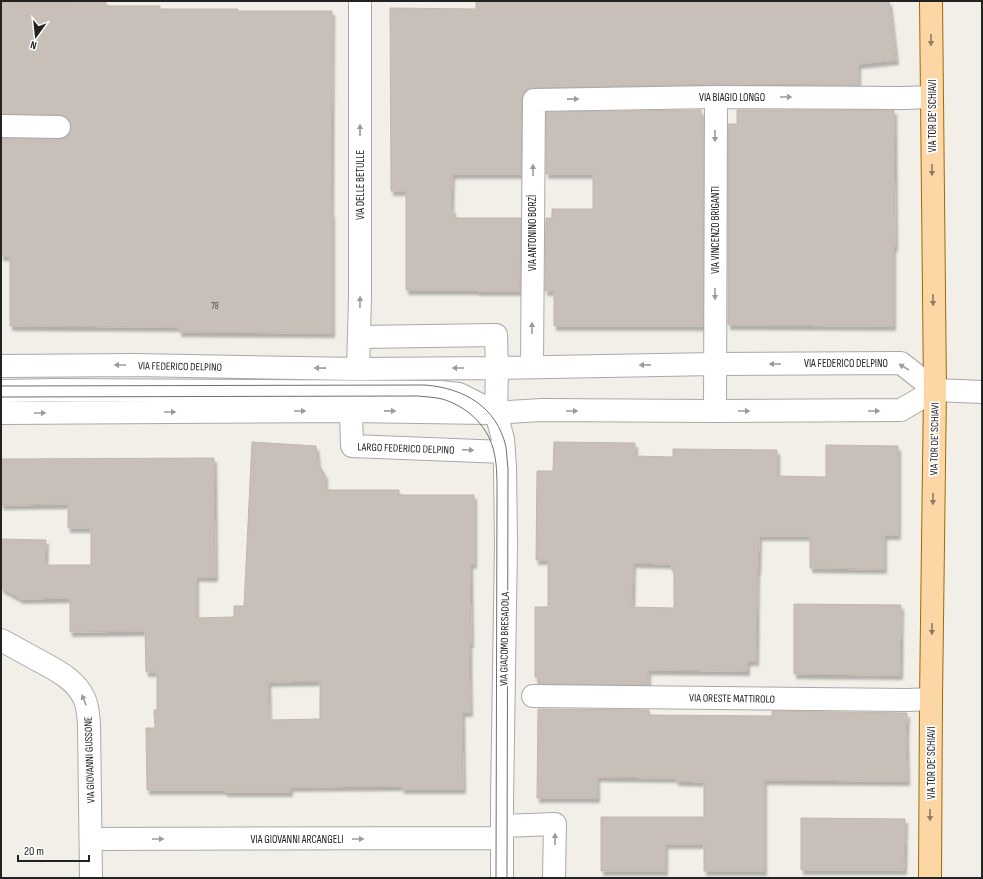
<svg xmlns="http://www.w3.org/2000/svg" width="983" height="879" font-family="'Sofia Sans Condensed',sans-serif">
	<style>
		.building { fill: #c7bfb8; stroke: #c4b6ab; fill-rule: evenodd; filter: url(#shadow) }
		.lines { fill: none; stroke-linecap: round; stroke-linejoin: round }
		.minor-casing { stroke: #a9a9a9; stroke-width: 24 }
		.major-casing { stroke: #a06b00; stroke-width: 24 }
		.minor { stroke: #fff; stroke-width: 22 }
		.major { stroke: #fcd6a4; stroke-width: 22 }
		.tram { stroke: #707070; stroke-width: 1 }
		.oneway { fill: #8f7c63 }
		.oneway2 { fill: #9c9c9c }
		.labels { text-anchor: middle; stroke-width: 3.5; stroke-linejoin: round; paint-order: stroke }
		.number-label { font-size: 9px; fill: #4b4948 }
		.street-label { font-size: 11px; fill: #222; stroke: #fff }
	</style>
	<defs>
		<filter id="shadow"><feDropShadow dx="2.5" dy="4.5" stdDeviation="1" flood-color="#0004"/></filter>
	</defs>
	<rect width="100%" height="100%" fill="#f2efe9"/>
	<!-- building -->
	<path class="building" d="M 74,1 L 106,1 L 106,6 L 160,6 L 160,9 L 238,9 L 238,11 L 332,11 L 331,214 L 332,214 L 332,333 L 179,332 L 179,327 L 10,326 L 10,256 L 1,256 L 1,138 L 59,139 L 65,138 L 69,134 L 71,127 L 70,121 L 65,116 L 60,115 L 1,114 L 1,2 L 74,2 Z
		M 476,1 L 889,1 L 896,60 L 858,64 L 858,85 L 716,84 L 534,88 L 528,89 L 523,93 L 522,100 L 521,174 L 452,174 L 451,209 L 453,209 L 453,218 L 521,218 L 520,291 L 477,291 L 477,290 L 406,290 L 406,191 L 391,191 L 390,8 L 476,9 Z
		M 701,110 L 701,125 L 703,125 L 703,326 L 554,326 L 554,291 L 545,291 L 546,218 L 552,218 L 552,209 L 593,209 L 593,174 L 546,174 L 546,112 Z
		M 737,110 L 894,110 L 895,247 L 893,247 L 893,326 L 728,325 L 728,124 L 737,124 Z
		M 252,442 L 316,446 L 318,464 L 325,475 L 325,490 L 399,490 L 399,495 L 474,495 L 474,564 L 470,564 L 471,643 L 469,643 L 470,712 L 462,712 L 463,789 L 402,789 L 402,786 L 290,787 L 290,792 L 225,792 L 225,790 L 147,790 L 146,728 L 155,728 L 154,710 L 157,710 L 157,672 L 146,672 L 145,631 L 70,632 L 70,598 L 21,599 L 1,588 L 1,539 L 46,540 L 45,565 L 91,565 L 91,528 L 68,528 L 68,504 L 1,505 L 1,459 L 214,458 L 215,577 L 196,577 L 196,618 L 234,617 L 234,606 L 244,606 ZM 320,681 L 320,719 L 269,720 L 268,682 Z
		M 554,442 L 635,443 L 635,456 L 673,457 L 673,449 L 777,450 L 777,476 L 826,477 L 826,445 L 898,446 L 898,535 L 884,535 L 884,569 L 810,568 L 810,536 L 759,536 L 758,571 L 757,571 L 756,661 L 747,661 L 747,671 L 648,670 L 648,685 L 538,684 L 538,677 L 535,677 L 535,607 L 548,607 L 548,560 L 536,560 L 537,471 L 553,471 ZM 633,563 L 672,564 L 672,571 L 674,571 L 674,608 L 632,607 Z
		M 794,604 L 901,605 L 900,675 L 794,674 Z
		M 538,709 L 649,710 L 649,715 L 772,716 L 772,711 L 907,713 L 906,736 L 907,781 L 764,780 L 764,871 L 704,871 L 704,844 L 665,844 L 665,871 L 601,871 L 601,817 L 704,817 L 704,782 L 676,781 L 676,778 L 597,777 L 597,798 L 537,798 Z
		M 801,818 L 905,819 L 904,870 L 801,870 Z"/>
	<g class="lines">
		<!-- minor casing -->
		<g class="minor-casing">
			<path id="minor" d="M 1,126 L 59,127
				M 359,337 L 496,335 L 497,368 L 496,413 L 503,439 L 505,467 L 506,543 L 502,802 L 502,878
				M 1,366 L 134,365 L 358,369 L 497,368 L 715,364 L 901,363 L 935,390
				M 532,367 L 534,100 L 716,97 L 904,98 L 931,97
				M 358,369 L 360,297 L 360,1
				M 935,390 L 982,392
				M 1,391 L 56,390 L 440,392 L 459,394 L 491,410
				M 351,411 L 352,446 L 504,452
				M 715,411 L 716,97
				M 1,413 L 351,411 L 489,413 L 542,410 L 715,411 L 901,410 L 935,390
				M 1,640 C 12,646 23,652 34,658 C 52,668 75,678 84,698 C 88,706 88,715 89,723 L 91,878
				M 533,696 L 908,700 L 931,699
				M 502,826 L 555,824 L 554,878
				M 91,839 L 502,838"/>
		</g>
		<!-- major casing -->
		<g class="major-casing">
			<path id="major" d="M 930,878 L 931,699 L 935,390 L 931,1"/>
		</g>
		<!-- minor -->
		<use href="#minor" class="minor"/>
		<!-- major -->
		<use href="#major" class="major"/>
		<!-- tram -->
		<path class="tram" d="M 1,386 L 425,385 C 464,388 497,407 506,447 C 507,454 507,462 508,469 L 507,878
			M 1,397 L 418,396 C 426,397 434,397 442,399 C 466,406 486,424 493,448 C 497,462 497,477 497,491 L 496,878"/>
	</g>
	<!-- one-way arrows -->
	<defs><path id="oneway-solid" d="M-6-.8H1V-3.2L6.5 0L1 3.2V.8H-6Z"/></defs>
	<g class="oneway">
		<use href="#oneway-solid" transform="translate(931 40) rotate(90)"/>
		<use href="#oneway-solid" transform="translate(932 170) rotate(89)"/>
		<use href="#oneway-solid" transform="translate(933 300) rotate(89)"/>
		<use href="#oneway-solid" transform="translate(933 499) rotate(91)"/>
		<use href="#oneway-solid" transform="translate(932 629) rotate(91)"/>
		<use href="#oneway-solid" transform="translate(930 815) rotate(90)"/>
	</g>
	<g class="oneway2">
		<use href="#oneway-solid" transform="translate(786 97)"/>
		<use href="#oneway-solid" transform="translate(573 99) rotate(-1)"/>
		<use href="#oneway-solid" transform="translate(360 130) rotate(-90)"/>
		<use href="#oneway-solid" transform="translate(715 136) rotate(90)"/>
		<use href="#oneway-solid" transform="translate(533 170) rotate(-90)"/>
		<use href="#oneway-solid" transform="translate(715 294) rotate(90)"/>
		<use href="#oneway-solid" transform="translate(360 302) rotate(-89)"/>
		<use href="#oneway-solid" transform="translate(532 328) rotate(-90)"/>
		<use href="#oneway-solid" transform="translate(775 364) rotate(180)"/>
		<use href="#oneway-solid" transform="translate(120 365) rotate(180)"/>
		<use href="#oneway-solid" transform="translate(645 365) rotate(179)"/>
		<use href="#oneway-solid" transform="translate(904 367) rotate(-149)"/>
		<use href="#oneway-solid" transform="translate(320 368) rotate(-179)"/>
		<use href="#oneway-solid" transform="translate(458 368) rotate(180)"/>
		<use href="#oneway-solid" transform="translate(300 411)"/>
		<use href="#oneway-solid" transform="translate(390 411) rotate(1)"/>
		<use href="#oneway-solid" transform="translate(572 411)"/>
		<use href="#oneway-solid" transform="translate(744 411)"/>
		<use href="#oneway-solid" transform="translate(874 411)"/>
		<use href="#oneway-solid" transform="translate(170 412)"/>
		<use href="#oneway-solid" transform="translate(40 413)"/>
		<use href="#oneway-solid" transform="translate(468 450) rotate(2)"/>
		<use href="#oneway-solid" transform="translate(84 700) rotate(-113)"/>
		<use href="#oneway-solid" transform="translate(158 839)"/>
		<use href="#oneway-solid" transform="translate(358 839)"/>
		<use href="#oneway-solid" transform="translate(555 839) rotate(-90)"/>
	</g>
	<g class="labels">
		<!-- number labels -->
		<g class="number-label">
			<text x="215" y="309">78</text>
		</g>
		<!-- street labels -->
		<g class="street-label">
			<text x="732" y="101">VIA BIAGIO LONGO</text>
			<text transform="translate(932 116) rotate(-90)" y="4">VIA TOR DE' SCHIAVI</text>
			<text transform="translate(360 185) rotate(-90)" y="4">VIA DELLE BETULLE</text>
			<text transform="translate(715 230) rotate(-90)" y="4">VIA VINCENZO BRIGANTI</text>
			<text transform="translate(532 233) rotate(-90)" y="4">VIA ANTONINO BORZÌ</text>
			<text x="846" y="367">VIA FEDERICO DELPINO</text>
			<text transform="translate(180 366) rotate(1)" y="4">VIA FEDERICO DELPINO</text>
			<text transform="translate(934 439) rotate(-89)" y="4">VIA TOR DE' SCHIAVI</text>
			<text transform="translate(406 448) rotate(2)" y="4">LARGO FEDERICO DELPINO</text>
			<text transform="translate(504 639) rotate(-89)" y="4">VIA GIACOMO BRESADOLA</text>
			<text transform="translate(732 698) rotate(1)" y="4">VIA ORESTE MATTIROLO</text>
			<text transform="translate(89 760) rotate(-92)" y="4">VIA GIOVANNI GUSSONE</text>
			<text transform="translate(931 763) rotate(-90)" y="4">VIA TOR DE' SCHIAVI</text>
			<text x="297" y="843">VIA GIOVANNI ARCANGELI</text>
		</g>
	</g>
	<!-- border -->
	<rect width="983" height="879" fill="none" stroke="#222222" stroke-width="4"/>
	<!-- north arrow -->
	<g transform="translate(36 36) rotate(195)" stroke="#ffffff" stroke-width="3" paint-order="stroke">
	<path d="M0-3L7 15L0 10L-7 15Z" fill="#222222"/>
	<text y="-6" font-size="11" font-weight="bold" text-anchor="middle" fill="#222222">N</text>
	</g>
	<!-- scale -->
	<path d="M18 855v6h71v-6" fill="none" stroke="#222222" stroke-width="2"/>
	<text x="24" y="855" font-size="12" fill="#222222" stroke="#ffffff" stroke-width="3" paint-order="stroke">20 m</text>
</svg>
